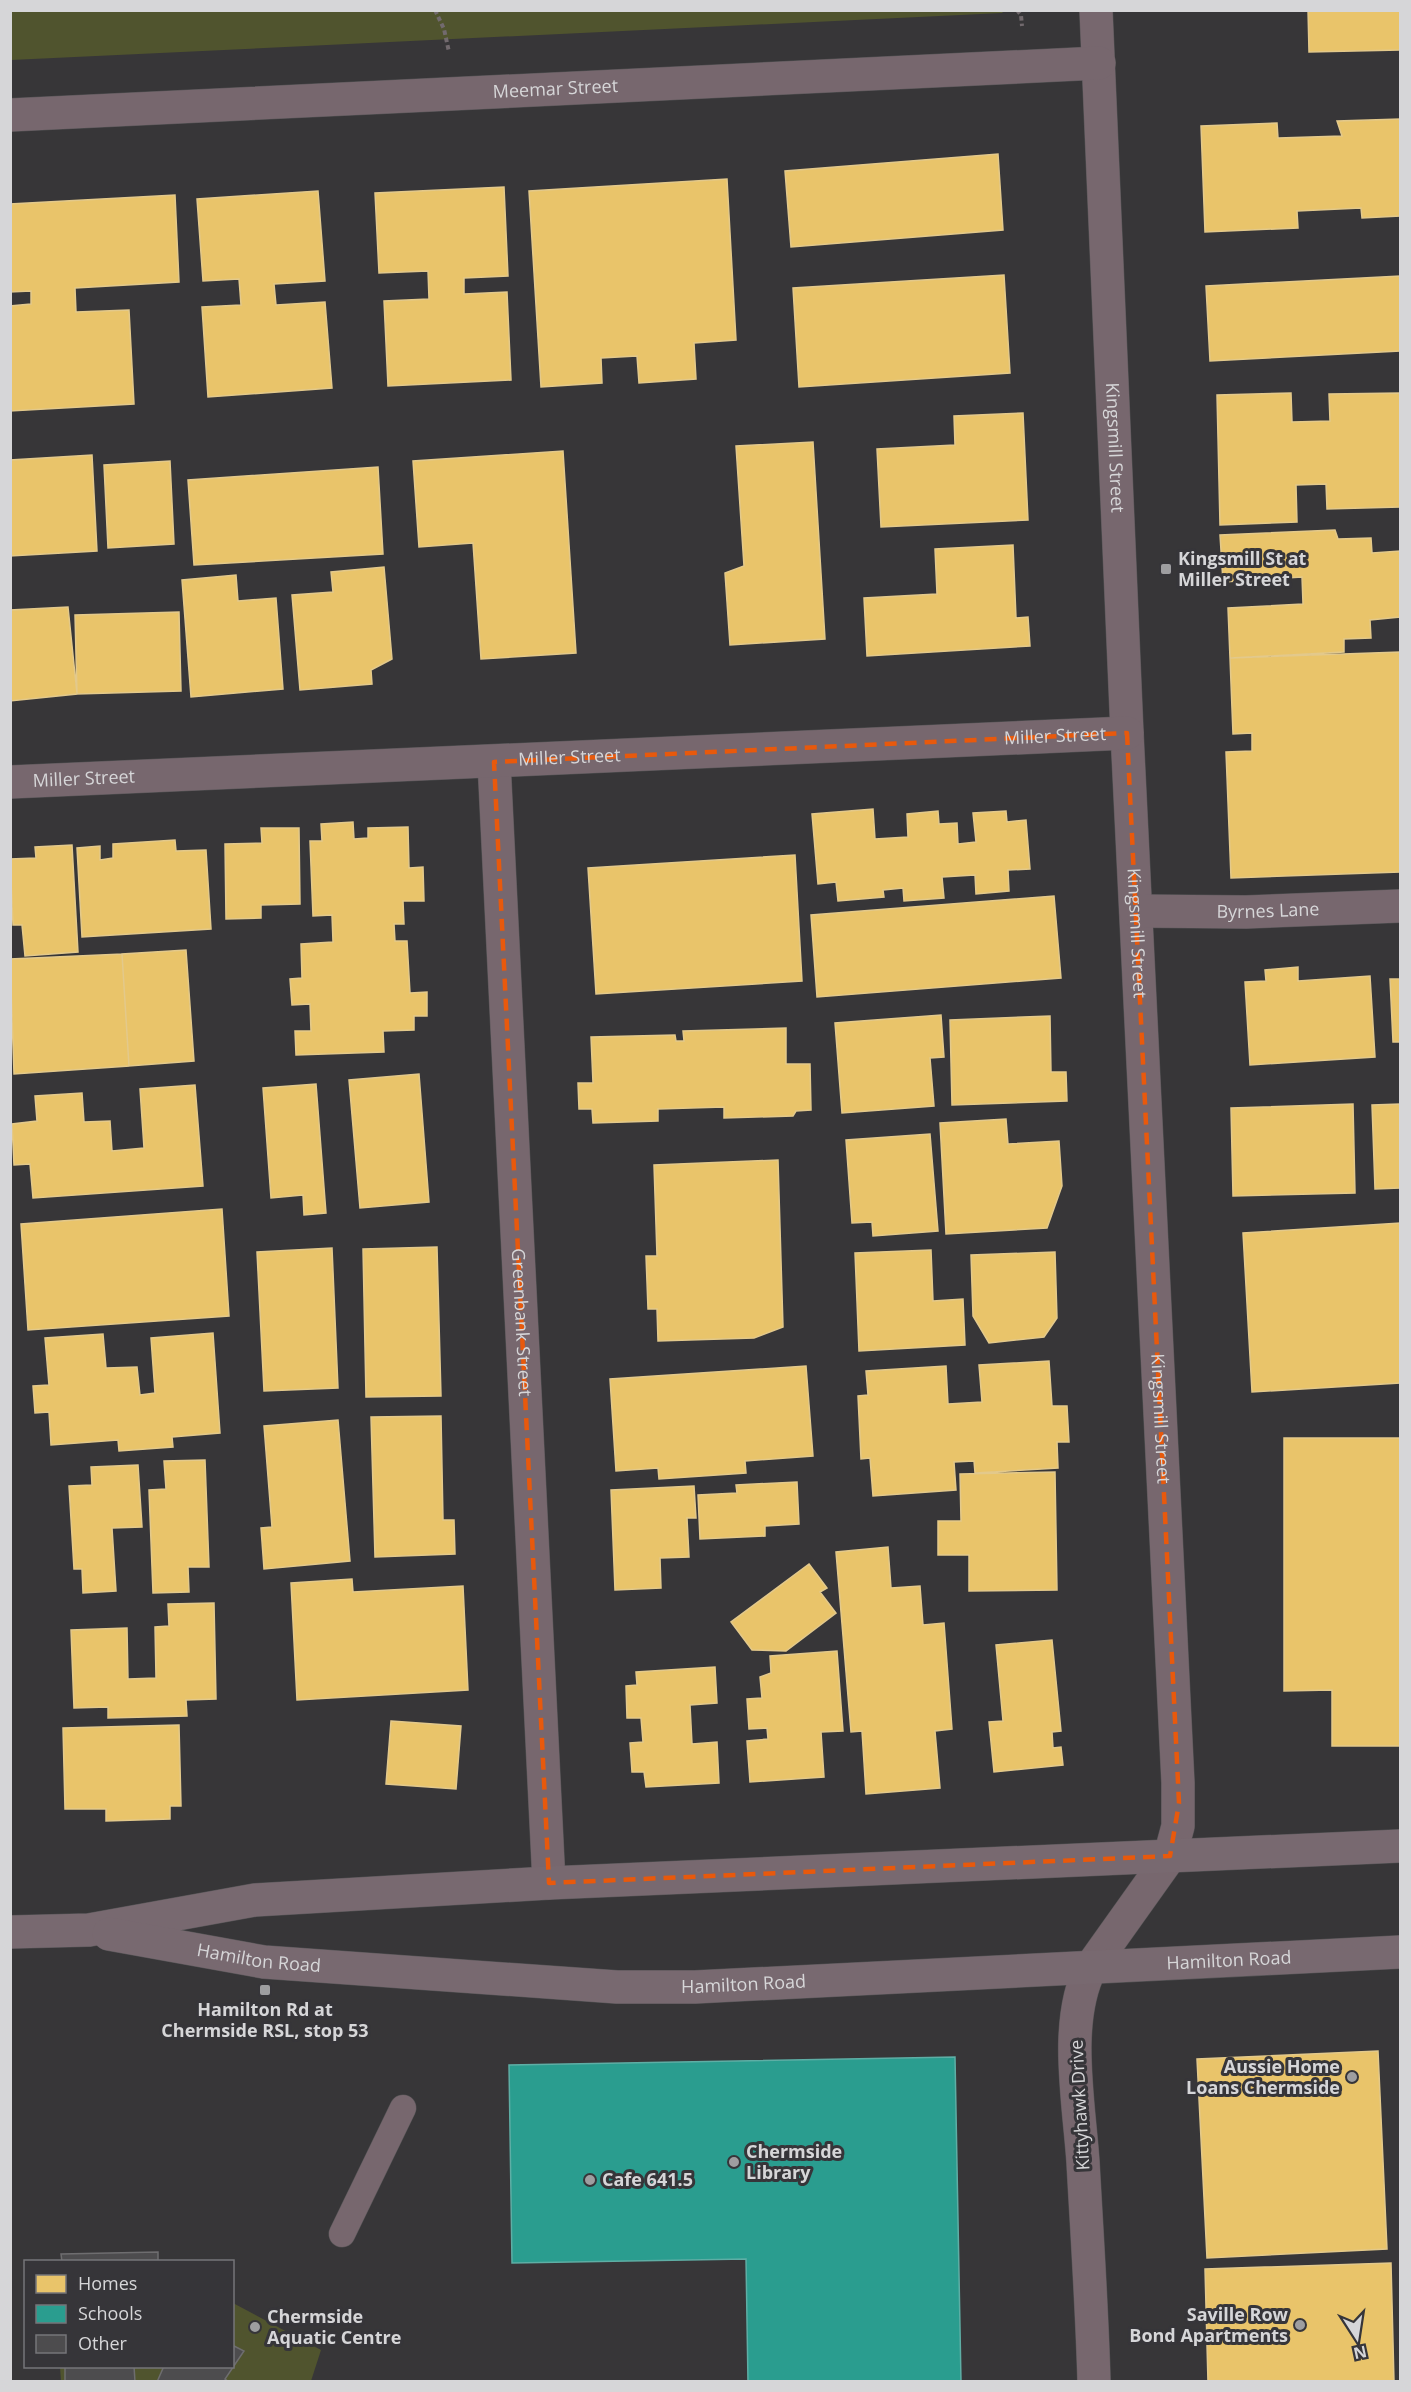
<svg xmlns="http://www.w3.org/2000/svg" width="1411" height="2392" font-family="'Open Sans',sans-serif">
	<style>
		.green { fill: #50542e }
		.homes { fill: #e9c46a; stroke: #e3c98b; stroke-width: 1.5 }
		.schools { fill: #2a9d8f; stroke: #5eaea5; stroke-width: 1.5 }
		.building { fill: #4d4c4e; stroke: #6e6d6f; stroke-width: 1.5 }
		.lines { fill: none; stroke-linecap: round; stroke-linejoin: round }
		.service-casing { stroke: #545355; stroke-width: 27 }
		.minor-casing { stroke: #545355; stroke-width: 34 }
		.tertiary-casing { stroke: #545355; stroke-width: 34 }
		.secondary-casing { stroke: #545355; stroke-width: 34 }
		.path { stroke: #726a6e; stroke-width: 4; stroke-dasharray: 4.5 3; stroke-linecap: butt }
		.service { stroke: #77676e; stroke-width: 26 }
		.minor { stroke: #77676e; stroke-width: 33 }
		.tertiary { stroke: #77676e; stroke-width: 33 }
		.secondary { stroke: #786970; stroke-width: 33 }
		.marked { fill: none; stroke: #e8590c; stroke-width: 4.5; stroke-dasharray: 12 8; stroke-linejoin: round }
		.poi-dot { fill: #9e9ea0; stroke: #363539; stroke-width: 2 }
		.labels { text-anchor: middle; stroke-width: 6; stroke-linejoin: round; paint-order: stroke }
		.street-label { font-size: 18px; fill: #d6d6d8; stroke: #363539 }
		.poi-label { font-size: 18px; font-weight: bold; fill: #d6d6d8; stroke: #363539; text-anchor: start }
	</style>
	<rect width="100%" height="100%" fill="#373638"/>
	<!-- green -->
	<path class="green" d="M 10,11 L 11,10 L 1004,11 L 1002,13 L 11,60 Z
		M 233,2303 L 321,2350 L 311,2381 L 61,2381 L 60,2367 L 232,2366 Z"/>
	<!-- homes -->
	<path class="homes" d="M 1308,10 L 1400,10 L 1400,50 L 1309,52 Z
		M 1400,119 L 1400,216 L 1362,218 L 1361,208 L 1297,211 L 1298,228 L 1205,232 L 1201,126 L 1277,123 L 1278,138 L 1342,136 L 1337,121 Z
		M 998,154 L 1003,230 L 791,247 L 785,171 Z
		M 727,179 L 736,340 L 694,343 L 696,379 L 639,383 L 637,356 L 601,358 L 602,383 L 541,387 L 529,191 Z
		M 504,187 L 508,276 L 464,278 L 464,294 L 507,292 L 511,380 L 388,386 L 384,301 L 429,299 L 428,271 L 379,273 L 375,193 Z
		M 318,191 L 325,281 L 274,284 L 276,305 L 325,302 L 332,388 L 208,397 L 202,307 L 241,305 L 239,279 L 203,281 L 197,199 Z
		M 175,195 L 179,282 L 75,288 L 76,312 L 129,310 L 134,404 L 10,411 L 10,306 L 31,304 L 31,291 L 10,292 L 10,204 Z
		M 1004,275 L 1010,373 L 799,387 L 793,288 Z
		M 1400,276 L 1400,351 L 1210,361 L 1206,286 Z
		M 1291,393 L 1292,422 L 1330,421 L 1329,394 L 1400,393 L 1400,507 L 1327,509 L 1326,484 L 1296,485 L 1297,522 L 1220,525 L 1217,395 Z
		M 1023,413 L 1028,520 L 881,527 L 877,449 L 955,445 L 954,416 Z
		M 813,442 L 825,639 L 730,645 L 725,573 L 744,566 L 736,446 Z
		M 563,451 L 576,653 L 481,659 L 473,543 L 419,547 L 413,461 Z
		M 92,455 L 97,551 L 10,556 L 10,460 Z
		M 170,461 L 174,544 L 108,548 L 104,465 Z
		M 378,467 L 383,554 L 194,565 L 188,480 Z
		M 1335,530 L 1338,539 L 1371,538 L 1372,553 L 1400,551 L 1400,617 L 1370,620 L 1371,638 L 1344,639 L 1344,652 L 1230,658 L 1228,608 L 1303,604 L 1302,577 L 1223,582 L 1220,535 Z
		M 1013,545 L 1016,618 L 1028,617 L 1030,646 L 867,656 L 864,598 L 937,594 L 935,549 Z
		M 384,567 L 392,659 L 371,670 L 372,684 L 300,690 L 292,595 L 333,592 L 331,572 Z
		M 236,575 L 238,601 L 276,598 L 283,689 L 191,697 L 182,580 Z
		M 68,607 L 77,694 L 10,701 L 10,610 Z
		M 179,612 L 181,691 L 77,694 L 75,615 Z
		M 1400,652 L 1400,872 L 1231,878 L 1226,752 L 1252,751 L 1252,733 L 1233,734 L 1230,658 Z
		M 873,809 L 875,839 L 908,837 L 907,814 L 938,811 L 939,824 L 957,823 L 958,844 L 976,842 L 973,813 L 1006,811 L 1007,822 L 1026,820 L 1030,869 L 1008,870 L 1009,891 L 976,894 L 975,875 L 942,877 L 944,898 L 904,901 L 903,888 L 883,890 L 884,897 L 838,901 L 836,882 L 818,884 L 812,814 Z
		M 353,822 L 354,839 L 368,838 L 368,828 L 408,827 L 409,868 L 423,867 L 424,901 L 403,901 L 404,924 L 394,924 L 395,941 L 407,941 L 410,993 L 427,992 L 427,1016 L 414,1016 L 414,1030 L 383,1031 L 384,1052 L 296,1055 L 295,1031 L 311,1031 L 310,1004 L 292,1005 L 290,979 L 302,978 L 301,944 L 333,942 L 332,915 L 313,916 L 310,841 L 322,841 L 321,824 Z
		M 261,828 L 299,828 L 300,904 L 261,905 L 261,918 L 226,919 L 225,844 L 262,843 Z
		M 175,840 L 176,851 L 206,850 L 211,929 L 82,937 L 77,848 L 100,846 L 100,860 L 113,858 L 113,844 Z
		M 72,845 L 78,952 L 25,956 L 22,925 L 13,925 L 10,859 L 36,858 L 35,847 Z
		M 795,855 L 802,981 L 596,994 L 588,868 Z
		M 1054,896 L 1061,978 L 817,997 L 811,915 Z
		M 186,950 L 194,1061 L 129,1066 L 122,954 Z
		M 122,954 L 129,1066 L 14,1074 L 10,959 Z
		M 1298,967 L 1298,981 L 1370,976 L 1375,1057 L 1250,1065 L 1245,982 L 1266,981 L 1265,970 Z
		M 1390,979 L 1400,979 L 1400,1042 L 1393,1042 Z
		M 941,1015 L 944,1057 L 930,1058 L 934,1106 L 842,1113 L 835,1023 Z
		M 1050,1016 L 1051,1072 L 1066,1072 L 1067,1101 L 952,1105 L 950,1020 Z
		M 786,1028 L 786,1064 L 810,1064 L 811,1110 L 796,1111 L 793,1116 L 724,1118 L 724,1107 L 658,1109 L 658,1121 L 593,1123 L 592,1109 L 579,1109 L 578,1083 L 593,1083 L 591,1037 L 675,1035 L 676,1041 L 684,1041 L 683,1031 Z
		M 419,1074 L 429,1202 L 360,1208 L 349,1080 Z
		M 316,1084 L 326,1213 L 304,1215 L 303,1195 L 271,1198 L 263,1088 Z
		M 195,1085 L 203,1186 L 33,1198 L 30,1164 L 14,1165 L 12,1124 L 37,1121 L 35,1096 L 82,1093 L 84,1122 L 110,1121 L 112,1151 L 144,1148 L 140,1089 Z
		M 1353,1104 L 1355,1193 L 1233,1196 L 1231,1108 Z
		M 1400,1104 L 1400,1188 L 1375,1189 L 1372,1105 Z
		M 1006,1119 L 1008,1144 L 1059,1141 L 1062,1186 L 1047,1228 L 946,1234 L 940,1123 Z
		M 930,1134 L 938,1231 L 873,1236 L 872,1222 L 852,1223 L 846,1140 Z
		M 778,1160 L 783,1327 L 754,1338 L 658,1341 L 657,1309 L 648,1309 L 646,1256 L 657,1256 L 654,1165 Z
		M 222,1209 L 229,1316 L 28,1330 L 21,1224 Z
		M 1400,1223 L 1400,1383 L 1252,1392 L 1243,1233 Z
		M 437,1247 L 441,1396 L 366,1397 L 363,1249 Z
		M 332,1248 L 338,1388 L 264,1391 L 257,1252 Z
		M 931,1250 L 933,1301 L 963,1299 L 965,1345 L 859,1351 L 855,1253 Z
		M 1055,1252 L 1057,1318 L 1044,1337 L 989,1343 L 973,1316 L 971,1255 Z
		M 213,1333 L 220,1433 L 172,1437 L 173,1447 L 119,1451 L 118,1440 L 51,1445 L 49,1412 L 35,1413 L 33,1386 L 49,1385 L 45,1338 L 103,1334 L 106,1368 L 137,1367 L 140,1395 L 155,1393 L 151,1338 Z
		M 1049,1361 L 1052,1406 L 1067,1406 L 1069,1442 L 1057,1442 L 1058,1468 L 975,1473 L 974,1461 L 954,1462 L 956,1490 L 873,1496 L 870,1458 L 861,1459 L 858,1396 L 868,1395 L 866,1371 L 946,1366 L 948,1404 L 982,1402 L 979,1365 Z
		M 806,1366 L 813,1456 L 745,1461 L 746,1473 L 659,1479 L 658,1468 L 616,1471 L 610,1379 Z
		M 441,1416 L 443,1520 L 454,1520 L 455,1554 L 375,1557 L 371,1417 Z
		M 338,1420 L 350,1561 L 264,1569 L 261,1528 L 272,1527 L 264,1426 Z
		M 1284,1438 L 1400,1438 L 1400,1746 L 1332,1746 L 1332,1690 L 1284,1691 Z
		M 205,1460 L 209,1567 L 188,1567 L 189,1592 L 153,1593 L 149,1490 L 166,1489 L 164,1461 Z
		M 138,1465 L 142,1527 L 112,1528 L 116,1591 L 83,1593 L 82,1569 L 74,1569 L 69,1486 L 92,1485 L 91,1467 Z
		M 1055,1472 L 1057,1590 L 969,1591 L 969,1555 L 938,1555 L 938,1521 L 961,1521 L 960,1474 Z
		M 797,1482 L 799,1524 L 765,1526 L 765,1536 L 700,1539 L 698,1495 L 737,1493 L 736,1485 Z
		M 694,1486 L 696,1518 L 687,1518 L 689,1557 L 660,1558 L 661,1588 L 615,1590 L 611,1490 Z
		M 888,1547 L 891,1588 L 920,1586 L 923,1625 L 944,1623 L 952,1729 L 935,1731 L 940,1788 L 866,1794 L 862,1731 L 851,1732 L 836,1552 Z
		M 809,1564 L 827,1588 L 820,1592 L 836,1613 L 786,1651 L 752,1650 L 731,1622 Z
		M 352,1579 L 353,1592 L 463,1586 L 468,1690 L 297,1700 L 291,1583 Z
		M 214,1603 L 216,1699 L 186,1700 L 187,1716 L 108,1718 L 108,1707 L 74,1708 L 71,1630 L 127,1628 L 128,1679 L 156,1678 L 155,1627 L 169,1626 L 168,1604 Z
		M 1052,1640 L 1061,1731 L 1052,1732 L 1053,1748 L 1061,1747 L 1063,1765 L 994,1772 L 989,1722 L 1003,1721 L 996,1645 Z
		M 837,1651 L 843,1731 L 821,1732 L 824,1777 L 750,1782 L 747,1741 L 768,1739 L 767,1728 L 749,1729 L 747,1699 L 762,1698 L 760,1677 L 771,1673 L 770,1656 Z
		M 715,1667 L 717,1703 L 690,1705 L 692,1744 L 717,1742 L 719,1783 L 646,1787 L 644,1772 L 632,1772 L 630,1743 L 643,1742 L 641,1718 L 627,1718 L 626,1686 L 637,1685 L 636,1672 Z
		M 391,1721 L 461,1726 L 456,1789 L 386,1784 Z
		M 179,1725 L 181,1806 L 170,1806 L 170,1819 L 106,1821 L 106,1809 L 65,1809 L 63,1728 Z
		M 1378,2051 L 1387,2249 L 1207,2258 L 1197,2059 Z
		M 1391,2263 L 1394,2382 L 1208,2382 L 1205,2269 Z"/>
	<!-- schools -->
	<path class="schools" d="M 955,2057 L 961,2382 L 748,2382 L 746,2259 L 512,2263 L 509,2065 Z"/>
	<!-- building -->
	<path class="building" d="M 158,2252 L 158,2262 L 62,2262 L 61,2254 Z
		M 232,2345 L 244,2351 L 225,2379 L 229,2382 L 157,2382 L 164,2366 L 232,2366 Z
		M 65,2366 L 134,2366 L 135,2382 L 65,2382 Z"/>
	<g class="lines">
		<!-- service casing -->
		<g class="service-casing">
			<path id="service" d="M 342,2234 L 403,2108"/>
		</g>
		<!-- minor casing -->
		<g class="minor-casing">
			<g id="minor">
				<path id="s1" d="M 1096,10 L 1127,733 L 1178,1783 L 1178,1826 L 1170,1856"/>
				<path id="s2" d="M 10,115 L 1099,63"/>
				<path id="s3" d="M 494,762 L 549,1883"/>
				<path id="s4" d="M 10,782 L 1127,733"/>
				<path id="s5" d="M 1136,911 L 1246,912 L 1400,906"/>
			</g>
		</g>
		<!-- tertiary casing -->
		<g class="tertiary-casing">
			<path id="tertiary" d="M 1094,2382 C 1092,2308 1087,2235 1083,2162 C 1079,2102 1063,2021 1091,1967 L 1170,1856"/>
		</g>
		<!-- secondary casing -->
		<g class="secondary-casing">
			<g id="secondary">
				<path d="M 10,1932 L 89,1930 L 255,1900 L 549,1883 L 1400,1846"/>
				<path id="s6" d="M 109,1934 L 264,1962 L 617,1987 L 695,1987 L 1400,1952"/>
			</g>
		</g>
		<!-- path -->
		<path class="path" d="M 435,10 L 444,29 L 449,52
			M 1017,10 L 1021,15 L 1022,26"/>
		<!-- service -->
		<use href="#service" class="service"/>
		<!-- minor -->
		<use href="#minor" class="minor"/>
		<!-- tertiary -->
		<use href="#tertiary" class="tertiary"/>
		<!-- secondary -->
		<use href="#secondary" class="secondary"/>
	</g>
	<!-- marked area -->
	<path class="marked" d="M 1127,733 L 1179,1803 L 1170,1856 L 549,1883 L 494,762 Z"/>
	<!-- markers -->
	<g class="poi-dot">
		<rect x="1160" y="563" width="12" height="12" rx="3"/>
		<rect x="259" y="1984" width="12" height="12" rx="3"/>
		<circle cx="1352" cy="2077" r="6"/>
		<circle cx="734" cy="2162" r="6"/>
		<circle cx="590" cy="2180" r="6"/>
		<circle cx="1300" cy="2325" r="6"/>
		<circle cx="255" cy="2327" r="6"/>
	</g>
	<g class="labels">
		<!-- street labels -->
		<g class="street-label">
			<text dy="6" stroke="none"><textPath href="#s2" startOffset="546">Meemar Street</textPath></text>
			<text dy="6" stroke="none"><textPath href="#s1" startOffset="438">Kingsmill Street</textPath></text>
			<text dy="6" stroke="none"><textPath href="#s4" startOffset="1046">Miller Street</textPath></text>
			<text dy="6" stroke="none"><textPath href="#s4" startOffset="560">Miller Street</textPath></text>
			<text dy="6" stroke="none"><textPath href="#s4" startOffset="74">Miller Street</textPath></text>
			<text dy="6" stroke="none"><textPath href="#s5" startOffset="132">Byrnes Lane</textPath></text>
			<text dy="6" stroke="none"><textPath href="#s1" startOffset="924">Kingsmill Street</textPath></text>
			<text dy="6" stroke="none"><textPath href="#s3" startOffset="561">Greenbank Street</textPath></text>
			<text dy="6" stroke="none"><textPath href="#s1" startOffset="1410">Kingsmill Street</textPath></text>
			<text dy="6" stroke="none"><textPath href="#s6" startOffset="152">Hamilton Road</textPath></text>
			<text dy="6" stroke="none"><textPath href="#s6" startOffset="1124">Hamilton Road</textPath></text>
			<text dy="6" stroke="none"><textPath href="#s6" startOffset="638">Hamilton Road</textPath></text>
			<text transform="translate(1080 2105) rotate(-93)" y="6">Kittyhawk Drive</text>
		</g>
		<!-- poi labels -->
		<g class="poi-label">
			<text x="1178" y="565">Kingsmill St at<tspan x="1178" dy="21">Miller Street</tspan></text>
			<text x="265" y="2016" text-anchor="middle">Hamilton Rd at<tspan x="265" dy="21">Chermside RSL, stop 53</tspan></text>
			<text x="1340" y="2073" text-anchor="end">Aussie Home<tspan x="1340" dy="21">Loans Chermside</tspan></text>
			<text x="746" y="2158">Chermside<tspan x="746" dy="21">Library</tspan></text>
			<text x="602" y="2186">Cafe 641.5</text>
			<text x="1288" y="2321" text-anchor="end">Saville Row<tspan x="1288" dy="21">Bond Apartments</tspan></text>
			<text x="267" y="2323">Chermside<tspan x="267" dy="21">Aquatic Centre</tspan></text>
		</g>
	</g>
	<!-- border -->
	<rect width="1411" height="2392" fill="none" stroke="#d6d6d8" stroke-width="24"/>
	<!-- legend -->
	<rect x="24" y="2260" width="210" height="108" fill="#363539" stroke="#767579" stroke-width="1.5"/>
	<rect x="36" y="2275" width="30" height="18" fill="#e9c46a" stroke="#767579" stroke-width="1.5"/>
	<text x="78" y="2290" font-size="18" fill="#d6d6d8">Homes</text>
	<rect x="36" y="2305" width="30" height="18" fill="#2a9d8f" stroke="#767579" stroke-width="1.5"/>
	<text x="78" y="2320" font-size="18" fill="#d6d6d8">Schools</text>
	<rect x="36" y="2335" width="30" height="18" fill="#4d4c4e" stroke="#767579" stroke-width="1.5"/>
	<text x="78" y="2350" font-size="18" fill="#d6d6d8">Other</text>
	<!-- north arrow -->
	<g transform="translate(1357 2338) rotate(168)" stroke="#363539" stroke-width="4.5" paint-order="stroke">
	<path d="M0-4.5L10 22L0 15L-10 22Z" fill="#d6d6d8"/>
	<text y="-9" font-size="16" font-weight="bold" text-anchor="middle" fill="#d6d6d8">N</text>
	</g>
</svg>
